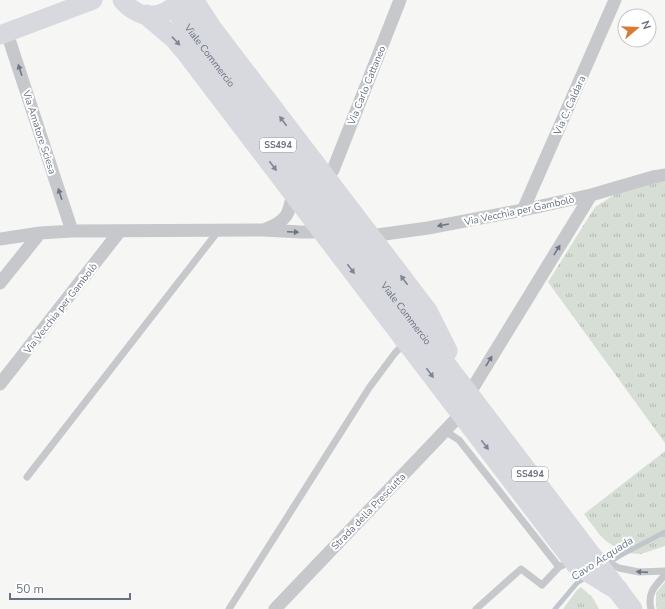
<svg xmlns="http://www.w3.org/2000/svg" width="665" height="609" font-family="'Nunito Sans',sans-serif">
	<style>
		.grass { fill: url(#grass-tufts) }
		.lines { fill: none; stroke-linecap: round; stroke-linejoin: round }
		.stream { stroke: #c0c6cc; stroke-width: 5 }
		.lane { stroke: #c6c8cc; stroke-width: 7 }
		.street { stroke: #c6c8cc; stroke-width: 13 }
		.secondary { stroke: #d8d9df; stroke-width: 19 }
		.primary { stroke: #d8d9df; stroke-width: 21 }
		.oneway { fill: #7e8695 }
		.oneway2 { fill: #6d7587 }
		.labels { text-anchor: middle; stroke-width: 4; stroke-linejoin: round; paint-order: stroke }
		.shield { fill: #fff; stroke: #959ca8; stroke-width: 1 }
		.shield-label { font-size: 9px; font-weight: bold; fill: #687183 }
		.street-label { font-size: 10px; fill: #687183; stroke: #fff }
		.water-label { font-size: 11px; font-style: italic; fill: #697886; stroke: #fff }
	</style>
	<defs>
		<pattern id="grass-tufts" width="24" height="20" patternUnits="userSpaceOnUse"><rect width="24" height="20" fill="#d7ded5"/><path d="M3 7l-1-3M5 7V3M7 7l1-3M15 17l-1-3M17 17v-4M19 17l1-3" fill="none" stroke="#b2b8b2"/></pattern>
	</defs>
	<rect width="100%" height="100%" fill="#f6f7f4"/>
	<!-- grass -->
	<path class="grass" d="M 665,182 L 665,443 L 548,282 L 595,207 L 614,195 L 644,183 Z
		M 665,451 L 665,546 L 641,554 L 624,553 L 606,541 L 599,534 L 584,514 Z
		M 665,582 L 665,609 L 657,609 L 656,606 L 656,593 Z
		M 581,587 L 593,598 L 599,609 L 563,609 L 577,590 Z"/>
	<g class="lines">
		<!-- stream -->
		<path class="stream" d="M 608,563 L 621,555 L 665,532
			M 555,609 L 577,583 L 588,576"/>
		<!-- lane -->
		<path class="lane" d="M 445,431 L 459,440 L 559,567 L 571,561
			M 27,477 L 219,230
			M 604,560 L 619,568 L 639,572 L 665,571
			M 229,609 L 369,388 L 395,353 L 405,343
			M 476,609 L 521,569 L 542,585 L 559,567
			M 651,609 C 647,593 655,586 665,575"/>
		<!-- street -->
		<path class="street" d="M 7,33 L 72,231
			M 333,170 L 400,0
			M 523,210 L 615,0
			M 266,229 C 288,220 289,214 293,192
			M 370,236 L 428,228 L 523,210 L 591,195 L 653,177 L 665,175
			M 0,239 L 40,233 L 72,231 L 263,230 L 301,232 L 323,232
			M 0,283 L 40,233
			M 0,384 L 120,231
			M 469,394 L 591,195
			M 275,609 L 461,414"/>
		<!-- secondary -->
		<path class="secondary" d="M 122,0 C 126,5 131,9 137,12 C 151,20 170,13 179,0
			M 0,35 L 93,0"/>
		<!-- primary -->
		<g class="primary">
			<path d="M 193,0 L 212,29 L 427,311 L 447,351"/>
			<path d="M 147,15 L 174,38 L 186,52 L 576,564 L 618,590"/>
			<path id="s1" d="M 181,17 L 632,609"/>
		</g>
	</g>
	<!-- one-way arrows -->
	<defs><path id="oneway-solid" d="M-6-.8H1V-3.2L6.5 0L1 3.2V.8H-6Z"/></defs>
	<g class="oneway">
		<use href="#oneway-solid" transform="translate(176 41) rotate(47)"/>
		<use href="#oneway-solid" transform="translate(283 121) rotate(-127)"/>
		<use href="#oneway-solid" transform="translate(273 166) rotate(53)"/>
		<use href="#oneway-solid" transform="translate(351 269) rotate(53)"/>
		<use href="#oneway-solid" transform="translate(404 280) rotate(-127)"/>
		<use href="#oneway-solid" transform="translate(430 373) rotate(53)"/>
		<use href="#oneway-solid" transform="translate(485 445) rotate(53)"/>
	</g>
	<g class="oneway2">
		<use href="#oneway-solid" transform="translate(20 70) rotate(-108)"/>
		<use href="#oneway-solid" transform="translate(60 194) rotate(-108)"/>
		<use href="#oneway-solid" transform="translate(443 225) rotate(170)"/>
		<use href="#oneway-solid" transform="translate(293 232) rotate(3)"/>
		<use href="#oneway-solid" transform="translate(557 250) rotate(-58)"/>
		<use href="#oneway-solid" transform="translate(489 361) rotate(-58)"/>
		<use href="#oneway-solid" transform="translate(642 572) rotate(-176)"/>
	</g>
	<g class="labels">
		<!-- shield labels -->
		<g class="shield">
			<rect x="260" y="138" width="36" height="14" rx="3"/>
			<rect x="512" y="467" width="36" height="14" rx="3"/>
		</g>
		<g class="shield-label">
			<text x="278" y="148">SS494</text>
			<text x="530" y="477">SS494</text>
		</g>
		<!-- street labels -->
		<g class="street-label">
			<text dy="4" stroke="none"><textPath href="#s1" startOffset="48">Viale Commercio</textPath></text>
			<text transform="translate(366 85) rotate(-68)" y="4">Via Carlo Cattaneo</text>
			<text transform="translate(569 105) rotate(-66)" y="4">Via C. Caldara</text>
			<text transform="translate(40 132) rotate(72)" y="4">Via Amatore Sciesa</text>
			<text transform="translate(519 210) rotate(-12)" y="4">Via Vecchia per Gambolò</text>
			<text transform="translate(60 308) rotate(-52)" y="4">Via Vecchia per Gambolò</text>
			<text dy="4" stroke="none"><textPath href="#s1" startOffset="372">Viale Commercio</textPath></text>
			<text transform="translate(368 511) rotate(-46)" y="4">Strada della Presciutta</text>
		</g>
		<!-- water labels -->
		<g class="water-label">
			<text transform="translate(602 558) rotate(-33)" y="4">Cavo Acquada</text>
		</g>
	</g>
	<!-- north arrow -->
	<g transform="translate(637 28) rotate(71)"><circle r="19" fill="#ffffff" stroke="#c3c6cd"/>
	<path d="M0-3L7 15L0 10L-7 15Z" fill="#d97b32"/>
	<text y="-6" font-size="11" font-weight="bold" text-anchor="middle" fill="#687183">N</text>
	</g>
	<!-- scale -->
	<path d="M10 593v6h120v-6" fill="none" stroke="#687183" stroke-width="2"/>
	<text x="16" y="593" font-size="12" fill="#687183" stroke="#ffffff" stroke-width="3" paint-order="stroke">50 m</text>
</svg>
